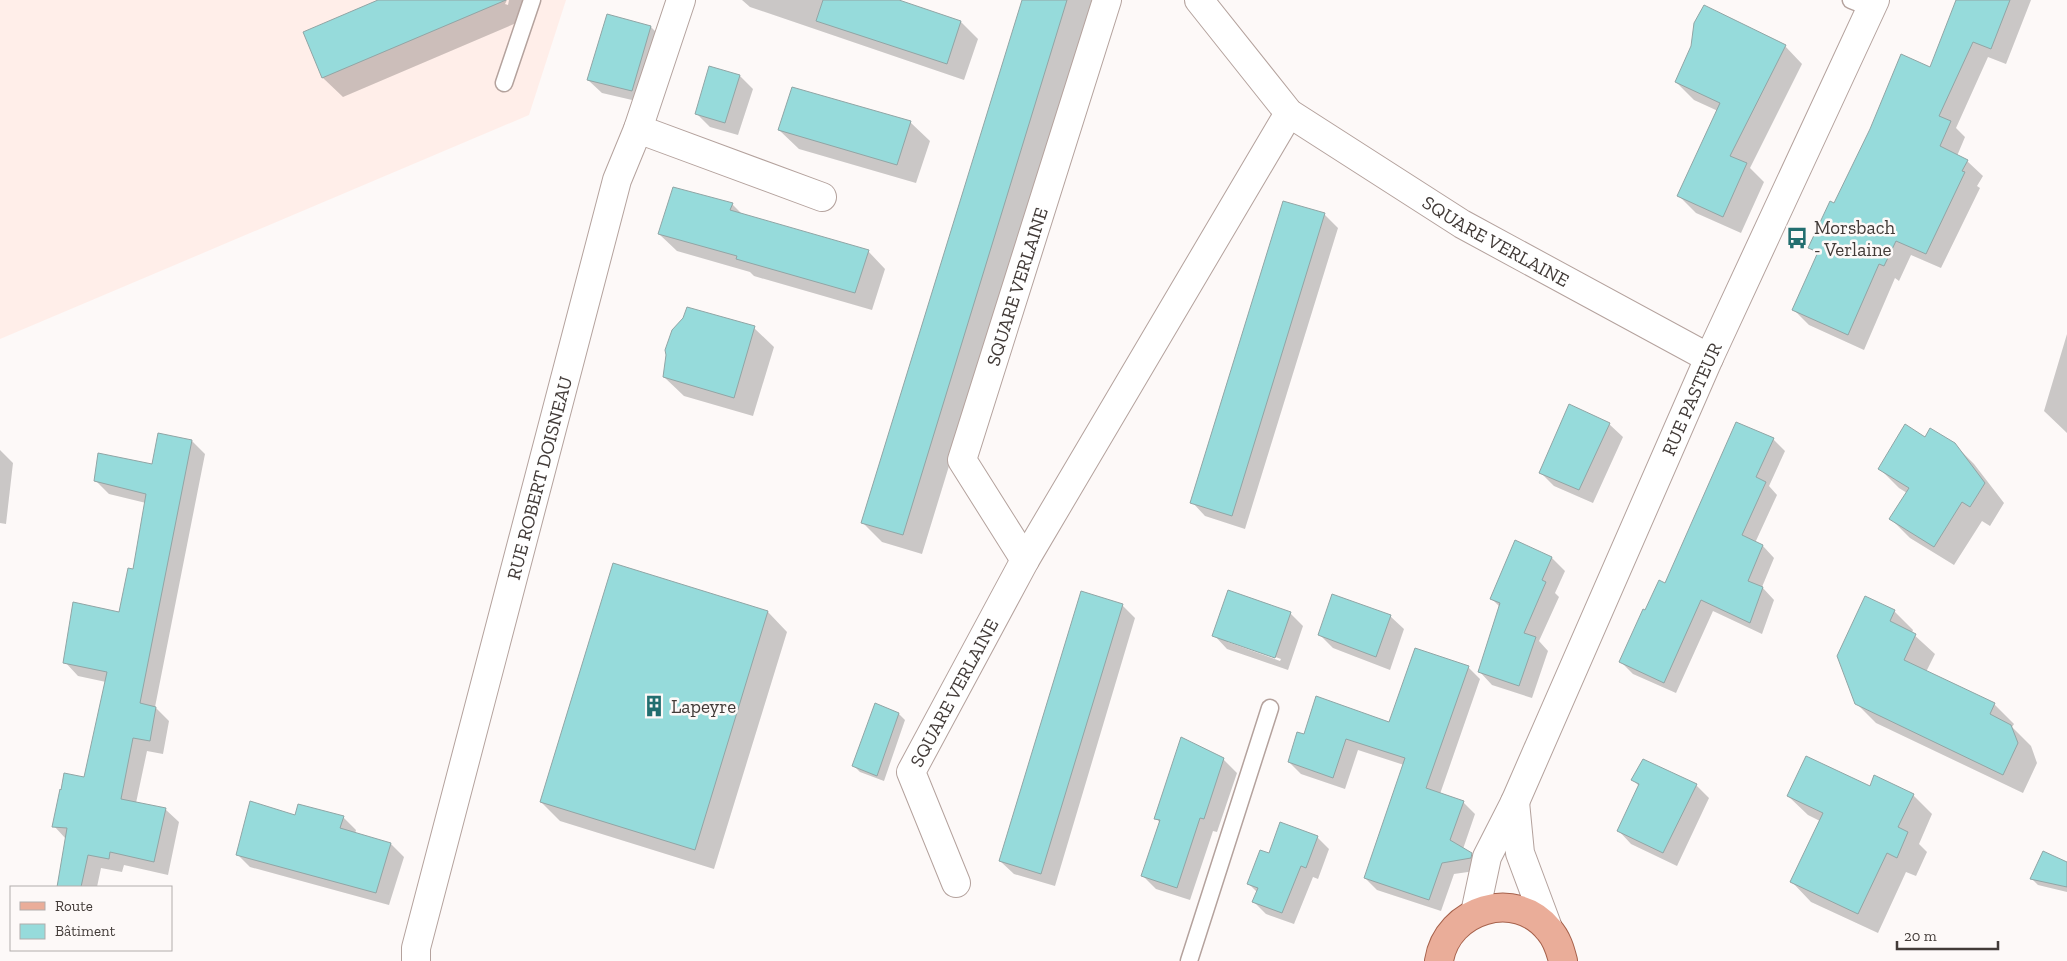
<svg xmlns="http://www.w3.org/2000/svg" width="2067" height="961" font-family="'Zilla Slab',serif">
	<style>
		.built { fill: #ffeee9 }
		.shadow { fill: #0003; fill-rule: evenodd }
		.building { fill: #96dbdb; stroke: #91a5a5 }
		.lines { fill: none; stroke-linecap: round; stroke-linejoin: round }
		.service-casing { stroke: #b4a29d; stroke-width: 19 }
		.minor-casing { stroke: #b4a29d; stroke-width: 30 }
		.secondary-casing { stroke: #b4a29d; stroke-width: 30 }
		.primary-casing { stroke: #a6614b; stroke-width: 30 }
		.service { stroke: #fff; stroke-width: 16 }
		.minor { stroke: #fff; stroke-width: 28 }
		.secondary { stroke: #fff; stroke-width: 28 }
		.primary { stroke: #eaad99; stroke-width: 28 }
		.labels { text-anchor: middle; stroke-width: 5; stroke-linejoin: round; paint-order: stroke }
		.poi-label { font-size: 19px; fill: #423b38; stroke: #fdf9f8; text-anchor: start }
		.street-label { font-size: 19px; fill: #423b38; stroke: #fdf9f8 }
	</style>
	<rect width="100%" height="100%" fill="#fdf9f8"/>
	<!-- built -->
	<path class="built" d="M 0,0 L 566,0 L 529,115 L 0,339 Z"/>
	<!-- shadow -->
	<path class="shadow" d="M 381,0 L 507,0 L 505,4 L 508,5 L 509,0 L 533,0 L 528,18 L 343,97 L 323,78 L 304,33 Z
		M 742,0 L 895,0 L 961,22 L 978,39 L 964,80 L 750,7 Z
		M 1023,0 L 1092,0 L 922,554 L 882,542 L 862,522 Z
		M 1957,0 L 2031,0 L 2006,64 L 1988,57 L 1956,128 L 1965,137 L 1957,156 L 1967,161 L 1983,176 L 1977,186 L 1980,188 L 1941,268 L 1911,255 L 1899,281 L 1895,278 L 1864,350 L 1809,325 L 1794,310 L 1818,256 L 1810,248 L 1835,204 L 1931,68 Z
		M 651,27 L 664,40 L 645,103 L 602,93 L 588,80 Z
		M 1785,46 L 1802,64 L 1750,168 L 1764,182 L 1741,233 L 1696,213 L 1679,196 L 1718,111 L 1694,100 L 1676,82 Z
		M 710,67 L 740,76 L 753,89 L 738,135 L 710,127 L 697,114 Z
		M 910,122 L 930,141 L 916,183 L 799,149 L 779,130 Z
		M 1284,202 L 1325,215 L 1338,228 L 1245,529 L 1205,516 L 1192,502 Z
		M 732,204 L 744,216 L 868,251 L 885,269 L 872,310 L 754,276 L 750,272 L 677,251 L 659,234 Z
		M 754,328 L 774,347 L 753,416 L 684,396 L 664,377 Z
		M 2067,334 L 2067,433 L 2044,411 Z
		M 1609,424 L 1623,437 L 1593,503 L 1554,486 L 1541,473 Z
		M 1773,439 L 1785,451 L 1769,486 L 1777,495 L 1755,543 L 1763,546 L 1774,558 L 1762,587 L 1774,600 L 1762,634 L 1713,611 L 1676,693 L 1633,674 L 1621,662 L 1645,611 Z
		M 192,441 L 205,454 L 155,707 L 169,721 L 163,754 L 147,751 L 136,803 L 165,809 L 179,822 L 168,875 L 124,865 L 122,872 L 101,868 L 97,887 L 58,887 L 66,839 L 54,826 L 85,779 L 106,682 L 78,676 L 65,662 L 120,614 L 134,570 L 146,503 L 109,494 L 95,480 L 153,466 Z
		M 1954,444 L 1974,464 L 2004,503 L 1990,526 L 1982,521 L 1954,565 L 1910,538 L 1891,519 L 1907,493 L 1899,488 L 1880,469 Z
		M 0,450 L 13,463 L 6,524 L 0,523 Z
		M 1552,558 L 1565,571 L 1555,593 L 1559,597 L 1539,641 L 1548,651 L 1532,698 L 1492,685 L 1479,671 L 1500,607 L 1491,598 Z
		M 1122,605 L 1135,618 L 1055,886 L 1014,874 L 1000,861 Z
		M 1894,611 L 1913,630 L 1912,633 L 1935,654 L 1926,672 L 1994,704 L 2014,724 L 2012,727 L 2031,746 L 2037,763 L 2023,793 L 1876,723 L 1856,703 Z
		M 768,612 L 787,632 L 714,869 L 560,821 L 541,802 Z
		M 1290,613 L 1303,626 L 1288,670 L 1227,649 L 1214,635 ZM 1228,640 L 1281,659 L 1280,661 L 1228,642 Z
		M 1390,616 L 1404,629 L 1390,670 L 1333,648 L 1319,634 Z
		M 1468,667 L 1480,679 L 1440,794 L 1463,802 L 1475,814 L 1463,849 L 1471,854 L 1483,866 L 1482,870 L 1454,874 L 1441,911 L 1377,890 L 1365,878 L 1404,765 L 1358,750 L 1345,789 L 1301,774 L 1289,762 L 1305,735 L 1390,724 Z
		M 899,714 L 905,720 L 884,781 L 860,772 L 854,766 Z
		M 1223,759 L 1237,773 L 1217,832 L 1213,831 L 1190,900 L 1156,889 L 1143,876 L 1160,823 L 1156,818 Z
		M 1633,780 L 1696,785 L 1709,798 L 1677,866 L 1631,844 L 1618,830 L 1639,786 Z
		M 1870,787 L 1913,795 L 1932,814 L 1919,844 L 1927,852 L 1916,876 L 1906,872 L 1878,933 L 1811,902 L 1792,882 L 1820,821 L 1808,815 L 1788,796 Z
		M 296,816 L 343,817 L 356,830 L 355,834 L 391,844 L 404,857 L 389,905 L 250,867 L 237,854 Z
		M 1317,837 L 1329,849 L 1318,879 L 1313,877 L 1294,924 L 1266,914 L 1254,902 L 1258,893 L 1248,883 L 1270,855 Z
		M 2067,863 L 2067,892 L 2038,885 L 2032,879 Z"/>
	<!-- building -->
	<path class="building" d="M 378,0 L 506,0 L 322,78 L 303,32 Z
		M 823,0 L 899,0 L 961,21 L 947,64 L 816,21 Z
		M 1022,0 L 1067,0 L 903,535 L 861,523 Z
		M 1956,0 L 2010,0 L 1991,49 L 1973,42 L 1939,116 L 1951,121 L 1940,146 L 1968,160 L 1962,171 L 1965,172 L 1926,254 L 1896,241 L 1884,266 L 1879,264 L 1848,335 L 1792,310 L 1818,252 L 1808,248 L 1830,201 L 1834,203 L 1870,129 L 1901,54 L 1930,67 Z
		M 1704,5 L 1786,45 L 1730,156 L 1747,163 L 1723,217 L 1677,196 L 1720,103 L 1675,82 L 1691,46 L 1694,23 Z
		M 607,14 L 651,26 L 632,91 L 587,80 Z
		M 709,66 L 740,75 L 725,123 L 695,114 Z
		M 792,87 L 911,121 L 897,165 L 778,130 Z
		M 673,187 L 733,203 L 730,210 L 869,250 L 855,293 L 736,259 L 737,256 L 658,234 Z
		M 1283,201 L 1325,213 L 1232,516 L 1190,503 Z
		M 687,307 L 755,326 L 734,398 L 663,377 L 666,355 L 665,350 L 672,330 L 683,318 Z
		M 1569,404 L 1610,423 L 1579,490 L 1539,473 Z
		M 1736,422 L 1774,438 L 1756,477 L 1766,482 L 1742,535 L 1763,545 L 1748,581 L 1763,587 L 1750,623 L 1701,600 L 1664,683 L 1619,662 L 1643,609 L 1645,610 L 1659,580 L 1665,583 Z
		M 1905,424 L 1925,437 L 1930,428 L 1955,443 L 1985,483 L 1970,507 L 1962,502 L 1934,547 L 1889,519 L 1909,488 L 1878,469 Z
		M 158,433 L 192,440 L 140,703 L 156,707 L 150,741 L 133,738 L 121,799 L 166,808 L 154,862 L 110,852 L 109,859 L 88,855 L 81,887 L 57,887 L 67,828 L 52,827 L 60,789 L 61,790 L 64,773 L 84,777 L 107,672 L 63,663 L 73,602 L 119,612 L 128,568 L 133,569 L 146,494 L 94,481 L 98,453 L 152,464 Z
		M 1515,540 L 1552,557 L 1542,580 L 1546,582 L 1524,633 L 1536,637 L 1519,686 L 1478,672 L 1500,603 L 1490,599 Z
		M 613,563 L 768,611 L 695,850 L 540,802 Z
		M 1228,590 L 1291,612 L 1275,658 L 1212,636 Z
		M 1081,591 L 1123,604 L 1041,874 L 999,861 Z
		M 1332,594 L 1391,615 L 1376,657 L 1318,635 Z
		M 1865,596 L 1895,610 L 1890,621 L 1916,634 L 1904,660 L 1995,703 L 1990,714 L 2011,725 L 2018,743 L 2003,775 L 1855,704 L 1837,656 Z
		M 1415,648 L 1469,666 L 1426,788 L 1464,801 L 1450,840 L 1472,853 L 1471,858 L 1442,863 L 1429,900 L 1364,878 L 1405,758 L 1346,739 L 1333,778 L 1288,762 L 1297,732 L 1304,734 L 1316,696 L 1389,722 Z
		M 875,703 L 899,713 L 877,776 L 852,766 Z
		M 1181,737 L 1224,758 L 1204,819 L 1200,818 L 1177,888 L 1141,876 L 1160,820 L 1154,819 Z
		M 1806,756 L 1870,786 L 1874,775 L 1914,794 L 1898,827 L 1908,832 L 1897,858 L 1887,853 L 1858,914 L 1790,882 L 1823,813 L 1787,796 Z
		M 1643,759 L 1697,784 L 1663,853 L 1617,831 L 1639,784 L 1631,780 Z
		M 250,801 L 295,815 L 298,804 L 344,816 L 340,828 L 391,843 L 376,893 L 236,855 Z
		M 1280,822 L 1318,836 L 1306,868 L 1301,866 L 1282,913 L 1252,902 L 1258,888 L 1247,884 L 1260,850 L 1269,853 Z
		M 2043,851 L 2067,862 L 2067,887 L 2030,879 Z"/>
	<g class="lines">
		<!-- service casing -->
		<g class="service-casing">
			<path id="service" d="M 1851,0 L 1871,8
				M 504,83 L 532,0
				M 1189,961 L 1270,708"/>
		</g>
		<!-- minor casing -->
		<g class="minor-casing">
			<g id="minor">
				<path id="s1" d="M 1199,0 L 1289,113 L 1462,224 L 1709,358"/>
				<path d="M 638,129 L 822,197"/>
				<path id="s2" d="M 1025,560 L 962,460 L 1107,0"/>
				<path id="s3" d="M 956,883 L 911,772 L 1025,560 L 1289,113"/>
				<path id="s4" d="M 416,961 L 416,948 L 617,180 L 638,129 L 681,0"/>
			</g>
		</g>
		<!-- secondary casing -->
		<g class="secondary-casing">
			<g id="secondary">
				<path d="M 1515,802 L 1520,853 L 1548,928"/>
				<path id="s5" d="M 1475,913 L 1487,857 L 1515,802 L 1709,358 L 1875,0"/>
			</g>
		</g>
		<!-- primary casing -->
		<g class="primary-casing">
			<path id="primary" d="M 1439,961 C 1447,909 1516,888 1549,930 C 1557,939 1560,949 1563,961"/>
		</g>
		<!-- service -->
		<use href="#service" class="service"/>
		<!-- minor -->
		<use href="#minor" class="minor"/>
		<!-- secondary -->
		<use href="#secondary" class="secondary"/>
		<!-- primary -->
		<use href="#primary" class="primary"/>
	</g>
	<!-- icons -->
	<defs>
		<g id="bus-bare" transform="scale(1.725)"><path d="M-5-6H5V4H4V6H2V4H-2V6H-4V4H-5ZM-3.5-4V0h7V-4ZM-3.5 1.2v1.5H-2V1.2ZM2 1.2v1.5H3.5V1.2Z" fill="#226e6f" stroke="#fdf9f8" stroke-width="2.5" paint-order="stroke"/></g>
		<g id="building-bare" transform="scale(1.725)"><path d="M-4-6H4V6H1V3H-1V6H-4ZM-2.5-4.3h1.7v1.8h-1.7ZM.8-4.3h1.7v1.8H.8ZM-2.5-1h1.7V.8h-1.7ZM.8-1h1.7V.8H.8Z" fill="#226e6f" stroke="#fdf9f8" stroke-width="2.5" paint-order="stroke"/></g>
	</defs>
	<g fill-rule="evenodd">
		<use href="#bus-bare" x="1797" y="238"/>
		<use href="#building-bare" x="654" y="706"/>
	</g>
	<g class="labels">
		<!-- poi labels -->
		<g class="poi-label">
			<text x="1814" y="234">Morsbach<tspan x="1814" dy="22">- Verlaine</tspan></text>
			<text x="671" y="713">Lapeyre</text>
		</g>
		<!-- street labels -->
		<g class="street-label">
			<text dy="7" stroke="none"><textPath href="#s1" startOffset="388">SQUARE VERLAINE</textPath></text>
			<text dy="7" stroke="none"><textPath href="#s2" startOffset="300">SQUARE VERLAINE</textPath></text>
			<text dy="7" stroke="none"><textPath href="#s5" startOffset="559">RUE PASTEUR</textPath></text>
			<text dy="7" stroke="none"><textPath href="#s4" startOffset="499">RUE ROBERT DOISNEAU</textPath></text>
			<text dy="7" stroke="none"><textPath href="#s3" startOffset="210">SQUARE VERLAINE</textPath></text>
		</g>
	</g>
	<!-- legend -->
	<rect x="10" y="886" width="162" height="65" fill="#fdf9f8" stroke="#b2adab"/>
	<rect x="20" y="902" width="25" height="8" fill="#eaad99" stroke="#b2adab"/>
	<text x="55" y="911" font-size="15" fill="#423b38">Route</text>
	<rect x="20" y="924" width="25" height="15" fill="#96dbdb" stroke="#b2adab"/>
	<text x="55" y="936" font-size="15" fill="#423b38">Bâtiment</text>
	<!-- scale -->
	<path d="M1897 941v8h101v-8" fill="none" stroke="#423b38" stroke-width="2.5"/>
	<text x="1904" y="941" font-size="15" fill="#423b38" stroke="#fdf9f8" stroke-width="4" paint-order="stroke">20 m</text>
</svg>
